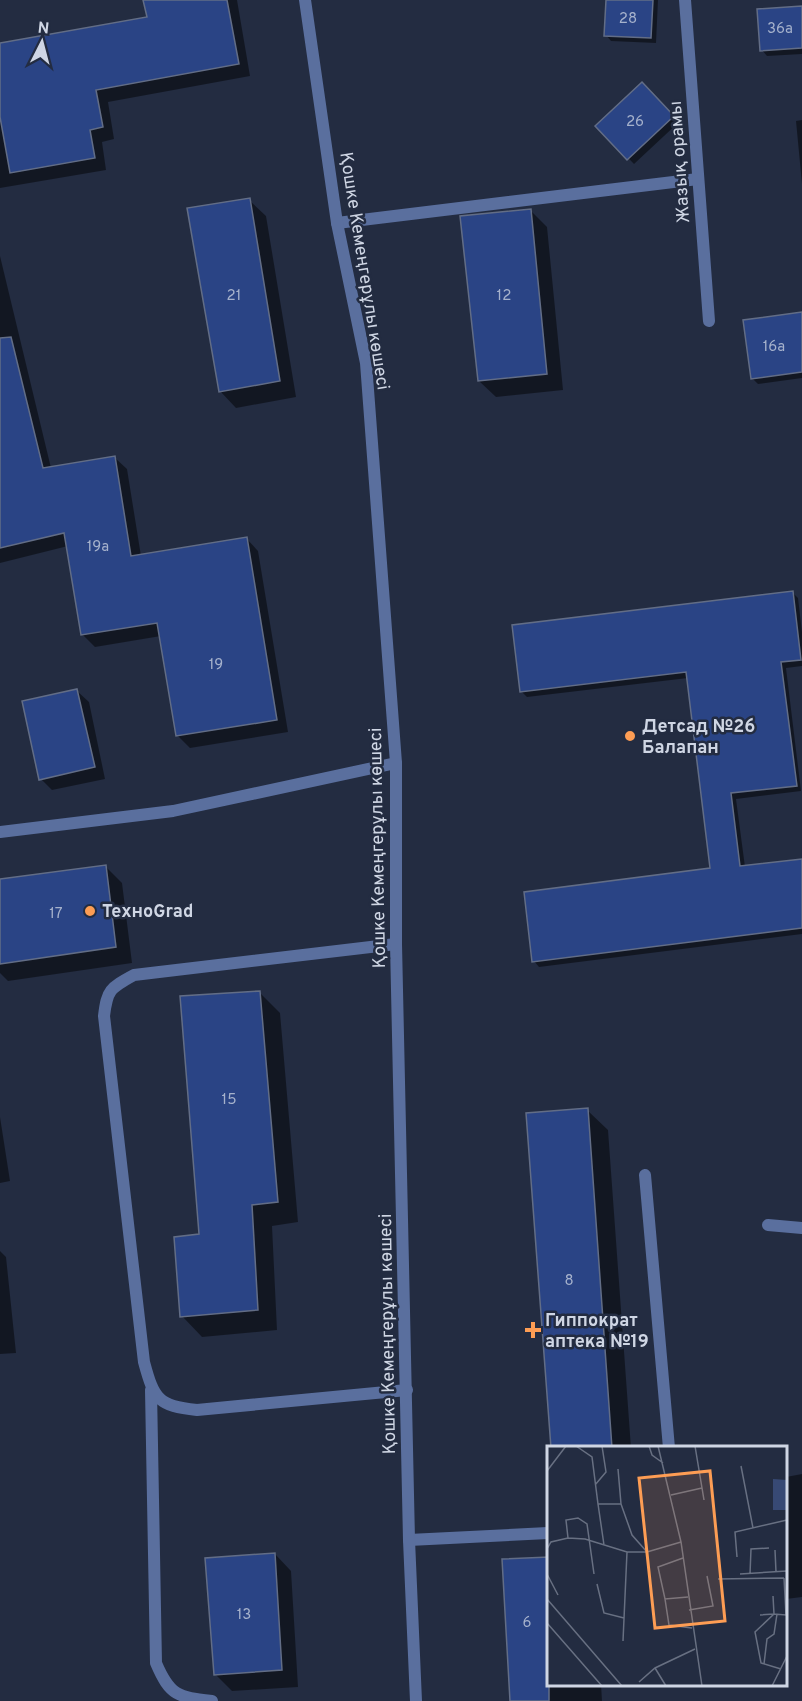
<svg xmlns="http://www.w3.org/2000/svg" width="802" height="1701" font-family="Overpass,sans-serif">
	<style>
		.shadow { fill: #0007 }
		.building { fill: #2a4485; stroke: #626d86; stroke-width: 1.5 }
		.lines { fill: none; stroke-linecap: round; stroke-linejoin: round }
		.service { stroke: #5a6f9e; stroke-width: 12 }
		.minor { stroke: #5a6f9e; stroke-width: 12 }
		.tertiary { stroke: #5a6f9e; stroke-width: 12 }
		.poi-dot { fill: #fd9d54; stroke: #232c41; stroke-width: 2 }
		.labels { text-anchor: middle; stroke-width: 5; stroke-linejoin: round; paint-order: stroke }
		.number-label { font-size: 15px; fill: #a6b2cc }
		.street-label { font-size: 18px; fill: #cfd6e4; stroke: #232c41 }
		.poi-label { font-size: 18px; font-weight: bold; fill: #cfd6e4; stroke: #232c41; text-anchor: start }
		.inset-road { fill: none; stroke: #687082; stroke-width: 1.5 }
		.view { fill: #fd9d54; fill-opacity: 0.15; stroke: #fd9d54; stroke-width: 3 }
		.inset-edge { fill: none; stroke: #cfd6e4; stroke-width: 3 }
	</style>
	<rect width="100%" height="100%" fill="#232c41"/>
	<!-- shadow -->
	<path class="shadow" d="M 145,0 L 237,0 L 250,76 L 108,102 L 114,139 L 102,142 L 106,170 L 0,188 L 0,45 L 148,18 Z
		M 607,0 L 658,0 L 656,43 L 611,41 L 606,35 Z
		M 802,7 L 802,54 L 767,56 L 762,50 Z
		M 642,84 L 679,122 L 634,164 L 597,126 Z
		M 802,120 L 802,184 L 796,121 Z
		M 249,200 L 266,216 L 296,397 L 236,408 L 220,391 Z
		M 530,210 L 547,227 L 563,390 L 496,397 L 479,381 Z
		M 0,256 L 51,468 L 114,457 L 127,469 L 141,556 L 246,538 L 258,551 L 288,732 L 190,748 L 178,736 L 161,636 L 95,647 L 83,635 L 68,546 L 0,563 Z
		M 802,313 L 802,378 L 758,384 L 753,379 Z
		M 792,592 L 798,598 L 802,632 L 802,666 L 786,668 L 801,791 L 736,799 L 745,867 L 802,860 L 802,934 L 539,967 L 534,961 L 712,870 L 688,678 L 527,697 L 522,692 Z
		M 77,691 L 89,702 L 105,779 L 52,790 L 41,779 Z
		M 106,867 L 122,883 L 132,963 L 8,981 L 0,973 L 0,881 Z
		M 259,992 L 280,1013 L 298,1222 L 272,1226 L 277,1330 L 202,1337 L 182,1316 Z
		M 587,1110 L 608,1130 L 631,1448 L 552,1448 Z
		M 0,1117 L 10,1181 L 0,1183 Z
		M 0,1251 L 6,1257 L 16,1353 L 0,1354 Z
		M 802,1474 L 802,1597 L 786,1599 L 786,1477 Z
		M 275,1554 L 291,1571 L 298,1687 L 232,1691 L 215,1674 Z
		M 548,1684 L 601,1684 L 602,1701 L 511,1701 Z"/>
	<!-- building -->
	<path class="building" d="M 143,0 L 227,0 L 239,64 L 96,90 L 103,127 L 90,130 L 95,158 L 10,173 L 0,117 L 0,43 L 147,17 Z
		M 606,0 L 653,0 L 651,38 L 604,36 Z
		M 802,6 L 802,48 L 760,51 L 757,9 Z
		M 642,82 L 674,116 L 627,160 L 595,126 Z
		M 250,198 L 280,381 L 219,392 L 187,208 Z
		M 531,209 L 547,374 L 478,381 L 460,216 Z
		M 802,312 L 802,372 L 751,379 L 743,320 Z
		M 11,337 L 43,468 L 115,456 L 131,556 L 247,537 L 277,720 L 176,736 L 157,623 L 81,635 L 64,533 L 0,548 L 0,338 Z
		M 793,591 L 801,660 L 781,662 L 797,786 L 731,793 L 740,866 L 802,859 L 802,928 L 532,962 L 524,892 L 710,868 L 686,672 L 520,692 L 512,625 Z
		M 77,689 L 95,767 L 39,780 L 22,701 Z
		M 106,865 L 116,947 L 0,964 L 0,879 Z
		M 260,991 L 278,1202 L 252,1205 L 258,1310 L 180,1317 L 174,1237 L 199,1234 L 180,996 Z
		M 588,1108 L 612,1448 L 551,1448 L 526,1113 Z
		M 275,1553 L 282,1670 L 214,1675 L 205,1558 Z
		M 549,1557 L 549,1701 L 510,1701 L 502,1559 Z"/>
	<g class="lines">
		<!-- service -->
		<path class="service" d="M 337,223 L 698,179
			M 0,832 L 173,811 L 396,763
			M 396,944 L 134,975 C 110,988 107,990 104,1016 L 144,1362 C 154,1399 158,1406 197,1410 L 407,1390
			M 645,1175 L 669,1448
			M 768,1225 L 802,1228
			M 151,1390 L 156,1663 C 170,1696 178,1697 212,1701
			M 409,1540 L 548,1533"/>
		<!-- minor -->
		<path class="minor" d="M 685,0 L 709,321"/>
		<!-- tertiary -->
		<path class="tertiary" d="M 305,0 L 337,223 L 366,363 L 396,763 L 396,944 L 409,1540 L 416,1701"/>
	</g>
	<!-- markers -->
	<g class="poi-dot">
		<circle cx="630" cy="736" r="6"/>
		<circle cx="90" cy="911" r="6"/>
		<path d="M530 1321h6v6h6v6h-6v6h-6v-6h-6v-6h6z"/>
	</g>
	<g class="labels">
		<!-- number labels -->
		<g class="number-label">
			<text x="628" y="23">28</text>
			<text x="780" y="33">36а</text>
			<text x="635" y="126">26</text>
			<text x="234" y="300">21</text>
			<text x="504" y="300">12</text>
			<text x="774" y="351">16а</text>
			<text x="98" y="551">19а</text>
			<text x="216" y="669">19</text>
			<text x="56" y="918">17</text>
			<text x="229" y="1104">15</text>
			<text x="569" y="1285">8</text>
			<text x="244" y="1619">13</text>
			<text x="527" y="1627">6</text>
		</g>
		<!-- street labels -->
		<g class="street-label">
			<text transform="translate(679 162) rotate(-94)" y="6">Жазық орамы</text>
			<text transform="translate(365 271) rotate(81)" y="6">Қошке Кемеңгерұлы көшесі</text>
			<text transform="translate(377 848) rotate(-91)" y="6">Қошке Кемеңгерұлы көшесі</text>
			<text transform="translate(387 1334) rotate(-91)" y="6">Қошке Кемеңгерұлы көшесі</text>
		</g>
		<!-- poi labels -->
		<g class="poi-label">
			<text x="642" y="732">Детсад №26<tspan x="642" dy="21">Балапан</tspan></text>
			<text x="102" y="917">ТехноGrad</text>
			<text x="545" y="1326">Гиппократ<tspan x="545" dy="21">аптека №19</tspan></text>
		</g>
	</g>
	<!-- overview -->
	<g transform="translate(547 1446)">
		<rect width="240" height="240" fill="#232c41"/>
		<path d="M 226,33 L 240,34 L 240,64 L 226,64 Z" fill="#374974"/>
		<path class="inset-road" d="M 29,0 L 45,11 L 51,58 L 74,58 L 85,89 L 100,106M 102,0 L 105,9 L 116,17M 111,0 L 134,96 L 155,240M 148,0 L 157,54M 194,20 L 206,82M 71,23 L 74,58M 0,25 L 19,0M 48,39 L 59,26 L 55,0M 124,49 L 155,42M 51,58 L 57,99M 21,92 L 19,74 L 31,72 L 40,78 L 47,128M 0,103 L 4,96 L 21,92 L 38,93 L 80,106 L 100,106 L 134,96M 228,104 L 229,126M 190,111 L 188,86 L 240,74M 136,112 L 111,121 L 118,153 L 141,151M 0,128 L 11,149M 193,128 L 240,125M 203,128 L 204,103 L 222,102M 171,133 L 237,132M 50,138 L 57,167 L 77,172M 0,153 L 75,240M 118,153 L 122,179 L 145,182M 142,164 L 166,160 L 160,130M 213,169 L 227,168 L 226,150M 0,177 L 55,240M 76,195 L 80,106M 217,218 L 220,193 L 227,188 L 230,168M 108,222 L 119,240M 234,223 L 214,217 L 208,186 L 227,168 L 239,169 L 237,132M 92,236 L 108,222 L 148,203M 225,240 L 240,210"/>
		<path class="view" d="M 163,25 L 178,175 L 108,182 L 92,32 Z"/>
		<rect width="240" height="240" class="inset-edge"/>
	</g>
	<!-- north arrow -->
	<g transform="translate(42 42) rotate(6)" stroke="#232c41" stroke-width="4.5" paint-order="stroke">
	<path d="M0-4.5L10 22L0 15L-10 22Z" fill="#cfd6e4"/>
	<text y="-9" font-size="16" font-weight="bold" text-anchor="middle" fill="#cfd6e4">N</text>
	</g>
</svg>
